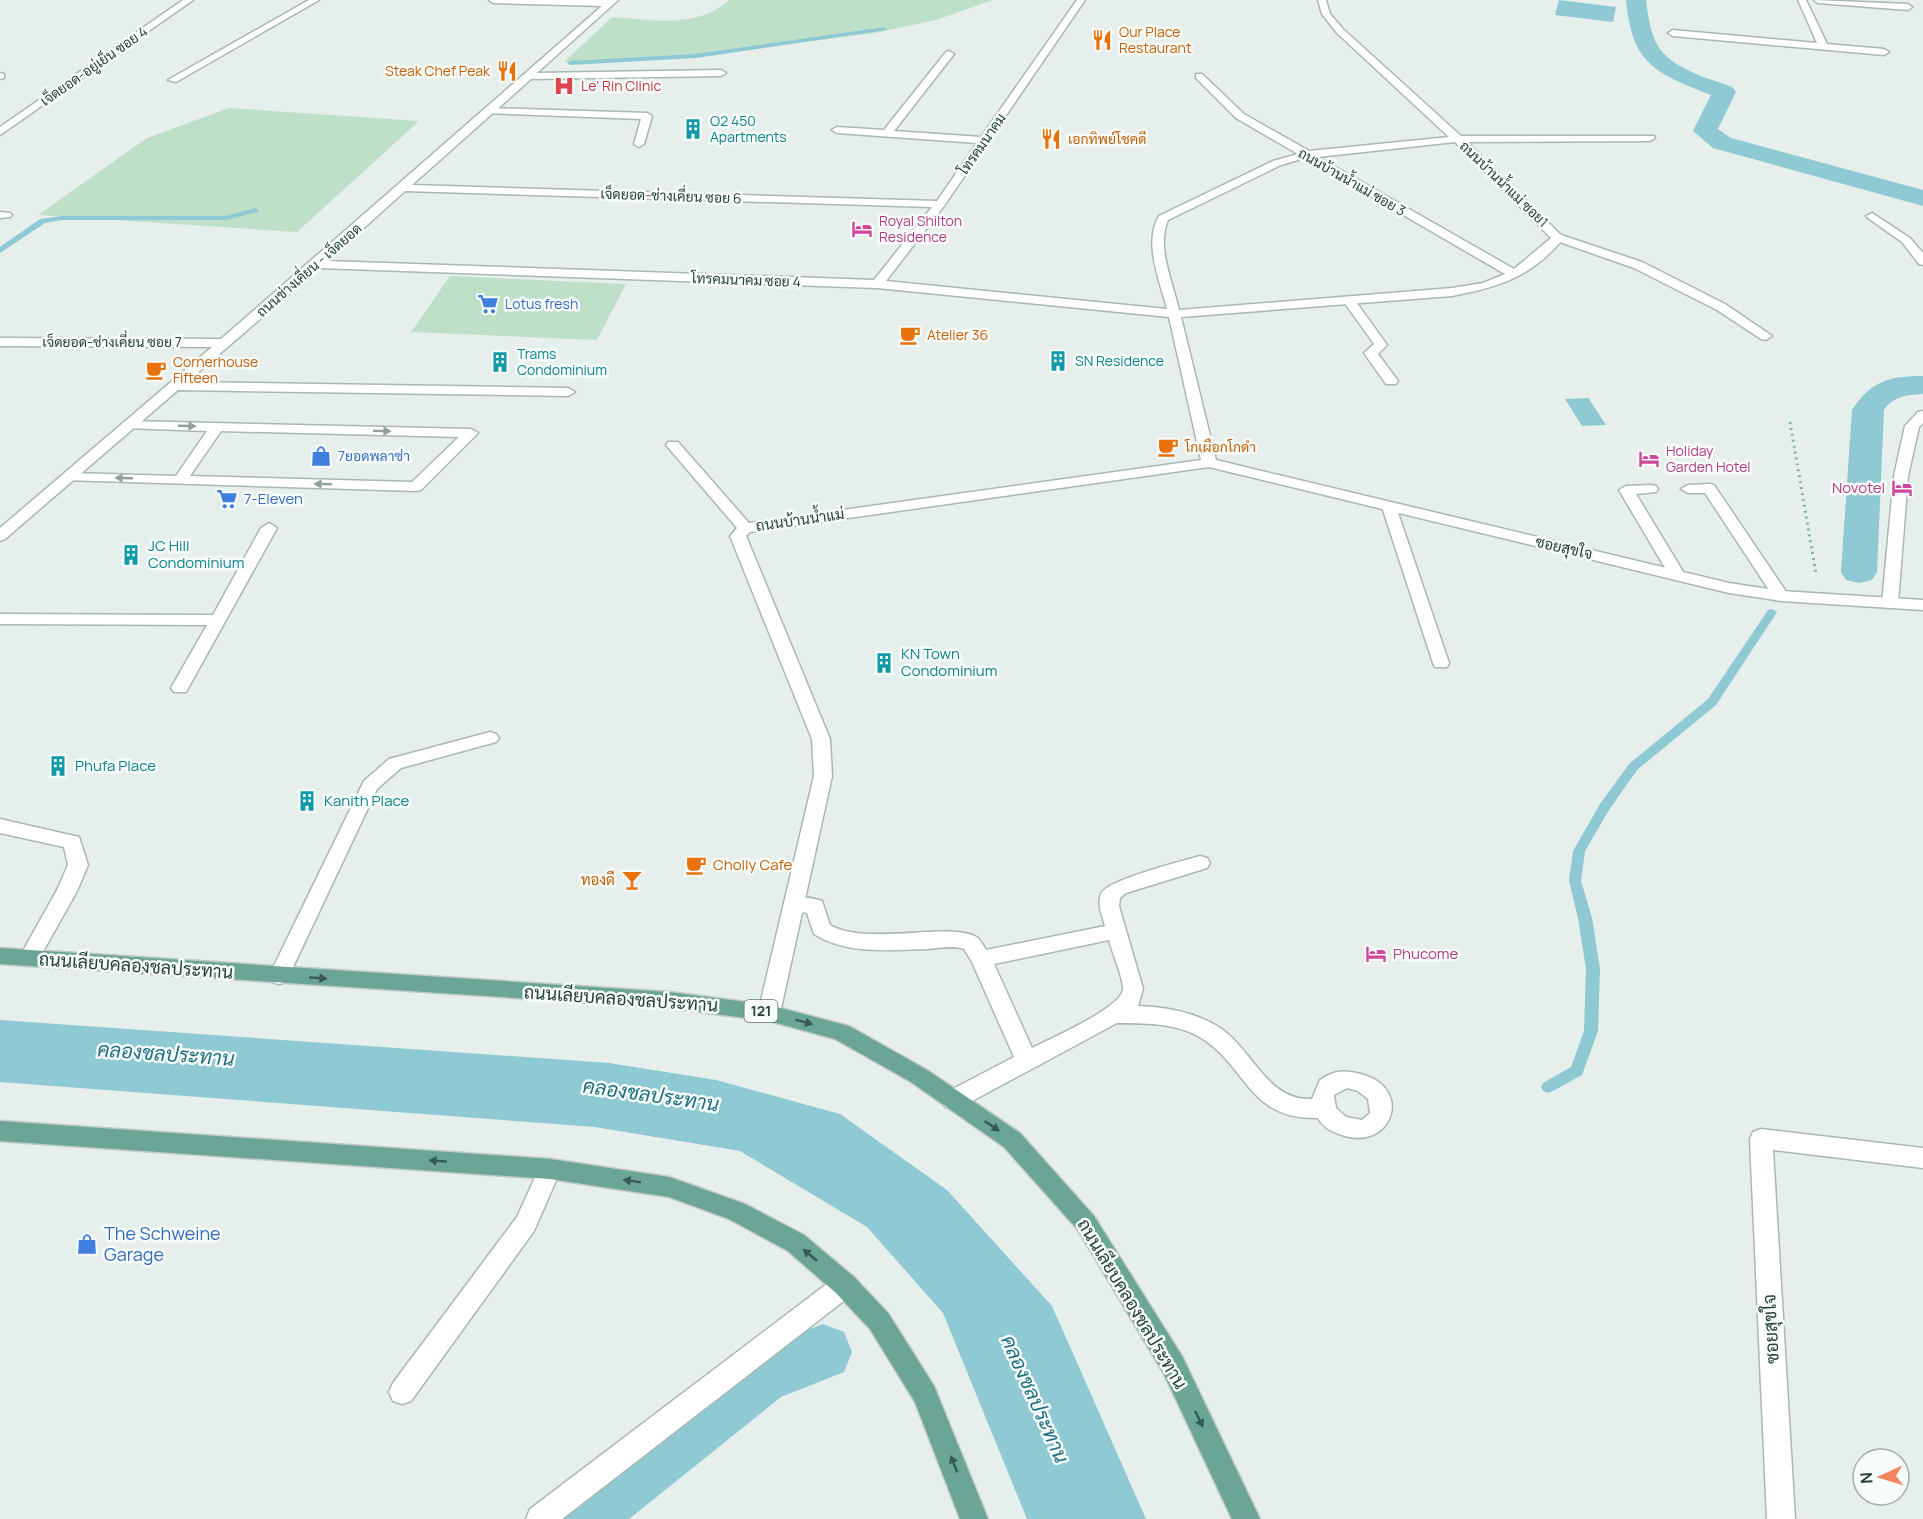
<svg xmlns="http://www.w3.org/2000/svg" width="1923" height="1519" font-family="Manrope,Sarabun,sans-serif">
	<style>
		.green { fill: #bfe0c8 }
		.water { fill: #8ec9d4 }
		.lines { fill: none; stroke-linecap: round; stroke-linejoin: round }
		.stream { fill: #8ec9d4; fill-rule: evenodd }
		.canal { fill: #8ec9d4; fill-rule: evenodd }
		.lane-casing { stroke: #a8b8b2; stroke-width: 3 }
		.street-casing { stroke: #a8b8b2; stroke-width: 3 }
		.primary-casing { stroke: #c2cac8; stroke-width: 3 }
		.path { stroke: #86b3a5; stroke-width: 3; stroke-dasharray: 2 4; stroke-linecap: butt }
		.lane { fill: #fff; fill-rule: evenodd }
		.street { fill: #fff; fill-rule: evenodd }
		.primary { fill: #6aa596; fill-rule: evenodd }
		.oneway { fill: #92a09c }
		.oneway2 { fill: #365b51 }
		.labels { text-anchor: middle; stroke-width: 5; stroke-linejoin: round; paint-order: stroke }
		.far-food-label { font-size: 14px; fill: #c56008; stroke: #f7fbf9; text-anchor: start }
		.far-street-label { font-size: 14px; fill: #24423a; stroke: #f7fbf9 }
		.far-health-label { font-size: 14px; fill: #be3a42; stroke: #f7fbf9; text-anchor: start }
		.far-culture-label { font-size: 14px; fill: #0d838f; stroke: #f7fbf9; text-anchor: start }
		.far-hotel-label { font-size: 14px; fill: #b23c85; stroke: #f7fbf9; text-anchor: start }
		.far-shop-label { font-size: 14px; fill: #366cbe; stroke: #f7fbf9; text-anchor: start }
		.shield { fill: #f7fbf9; stroke: #637a73; stroke-width: 1.5 }
		.shield-label { font-size: 14px; font-weight: bold; fill: #24423a }
		.hotel-label { font-size: 15px; fill: #b23c85; stroke: #f7fbf9; text-anchor: end }
		.shop-label { font-size: 15px; fill: #366cbe; stroke: #f7fbf9; text-anchor: start }
		.street-label { font-size: 15px; fill: #24423a; stroke: #f7fbf9 }
		.culture-label { font-size: 15px; fill: #0d838f; stroke: #f7fbf9; text-anchor: start }
		.food-label { font-size: 15px; fill: #c56008; stroke: #f7fbf9; text-anchor: start }
		.near-street-label { font-size: 18px; fill: #24423a; stroke: #f7fbf9 }
		.near-shop-label { font-size: 18px; fill: #366cbe; stroke: #f7fbf9; text-anchor: start }
		.near-water-label { font-size: 20px; font-style: italic; fill: #1c6f80; stroke: #f7fbf9 }
	</style>
	<rect width="100%" height="100%" fill="#e6efeb"/>
	<!-- green -->
	<path class="green" d="M 729,0 L 993,0 L 936,20 L 875,33 L 674,59 L 564,62 L 612,17 C 650,20 698,29 729,0 Z
		M 229,108 L 419,121 L 297,232 L 38,215 L 147,138 Z
		M 450,276 L 626,284 L 597,340 L 411,332 Z"/>
	<!-- water -->
	<path class="water" d="M 1559,0 L 1616,7 L 1613,22 L 1555,15 Z
		M 1589,398 L 1589,399 L 1606,425 L 1582,426 L 1565,399 Z
		M 0,1020 L 609,1063 L 716,1080 L 840,1114 L 947,1190 L 1052,1306 L 1146,1519 L 1027,1519 L 943,1313 L 867,1227 L 740,1151 L 595,1127 L 0,1082 Z"/>
	<g class="lines">
		<!-- stream -->
		<path class="stream" d="M 885,27 L 887,30 L 696,58 L 570,65 L 567,63 L 570,61 L 696,54 Z
			M 255,208 L 259,210 L 258,212 L 226,220 L 62,220 L 45,223 L 0,253 L 0,247 L 40,219 L 62,216 L 226,216 Z
			M 1772,609 L 1777,612 L 1716,705 L 1637,770 L 1609,810 L 1585,851 L 1581,881 L 1592,918 L 1600,969 L 1598,1031 L 1582,1075 L 1553,1091 L 1548,1093 L 1543,1091 L 1541,1087 L 1543,1083 L 1571,1067 L 1584,1031 L 1586,969 L 1578,918 L 1569,881 L 1573,851 L 1600,804 L 1629,764 L 1708,699 L 1768,610 Z"/>
		<!-- canal -->
		<path class="canal" d="M 1626,0 L 1646,0 C 1648,15 1650,33 1658,46 C 1672,69 1708,78 1732,87 L 1736,92 L 1718,129 L 1731,138 L 1923,190 L 1923,206 L 1713,148 L 1693,131 L 1711,95 C 1655,73 1632,64 1626,0 Z
			M 1923,376 L 1923,394 C 1906,395 1894,396 1884,410 L 1877,572 L 1872,580 L 1859,583 L 1846,580 L 1841,572 L 1852,410 C 1871,381 1889,376 1923,376 Z
			M 823,1324 L 844,1332 L 852,1352 L 844,1372 L 781,1397 L 629,1519 L 546,1519 L 556,1497 L 739,1357 Z"/>
		<!-- lane casing -->
		<g class="lane-casing">
			<path id="lane" d="M 0,73 L 4,74 L 4,78 L 0,79 Z
				M 489,108 L 647,113 L 652,116 L 644,144 L 639,147 L 634,144 L 641,119 L 485,113 L 485,109 Z
				M 1558,234 L 1642,262 L 1725,304 L 1772,336 L 1766,340 L 1761,339 L 1717,310 L 1634,268 L 1554,240 L 1554,236 Z
				M 1350,298 L 1354,299 L 1387,345 L 1378,354 L 1398,381 L 1396,384 L 1386,384 L 1364,353 L 1374,344 L 1344,302 Z
				M 1923,411 L 1923,423 L 1919,427 L 1908,476 L 1898,603 L 1890,608 L 1882,603 L 1894,476 L 1905,426 L 1918,412 Z
				M 129,421 L 471,429 L 478,433 L 421,490 L 416,491 L 64,480 L 62,477 L 64,474 L 69,473 L 176,476 L 207,431 L 124,428 L 122,425 L 124,422 ZM 221,431 L 459,437 L 412,482 L 190,476 Z
				M 1709,484 L 1714,485 L 1789,596 L 1787,599 L 1775,599 L 1705,493 L 1688,493 L 1681,489 L 1688,485 Z
				M 1651,485 L 1656,486 L 1658,489 L 1656,492 L 1636,494 L 1685,575 L 1683,578 L 1671,578 L 1619,490 L 1626,486 Z
				M 1389,503 L 1396,507 L 1449,663 L 1447,667 L 1435,667 L 1433,663 L 1382,507 Z
				M 269,523 L 277,528 L 186,692 L 174,692 L 171,688 L 207,625 L 0,624 L 0,614 L 213,615 L 261,528 Z
				M 490,732 L 496,734 L 499,738 L 496,742 L 401,768 L 377,789 L 286,982 L 279,984 L 272,982 L 269,976 L 364,781 L 389,759 Z
				M 0,819 L 79,837 L 88,865 L 77,891 L 36,964 L 29,966 L 22,964 L 19,958 L 57,890 L 68,865 L 64,847 L 0,833 Z
				M 1200,856 L 1207,858 L 1210,863 L 1207,868 L 1126,893 L 1120,898 L 1119,906 L 1143,989 L 1138,1006 C 1167,1007 1199,1013 1223,1030 C 1254,1053 1268,1101 1312,1099 L 1320,1080 C 1335,1069 1348,1070 1364,1075 C 1414,1090 1391,1154 1339,1134 C 1330,1131 1323,1127 1318,1118 C 1247,1120 1248,1065 1198,1036 C 1174,1023 1144,1023 1117,1023 L 961,1107 L 953,1109 L 945,1107 L 942,1100 L 945,1093 L 1014,1057 L 972,962 L 964,949 C 953,945 939,948 927,949 C 890,950 847,955 814,934 L 807,913 L 787,910 L 784,905 L 787,900 C 798,896 811,897 822,901 L 830,925 C 867,947 953,920 978,938 C 981,941 984,947 986,950 L 1105,926 C 1102,915 1097,904 1101,894 C 1106,880 1183,861 1200,856 ZM 1109,940 C 1112,953 1123,976 1123,989 C 1122,1008 1049,1039 1032,1048 L 994,964 ZM 1347,1088 L 1358,1091 L 1368,1099 L 1370,1113 L 1362,1120 L 1346,1117 L 1336,1108 L 1334,1095 Z"/>
		</g>
		<!-- street casing -->
		<g class="street-casing">
			<path id="street" d="M 183,0 L 193,0 L 0,135 L 0,127 Z
				M 309,0 L 319,0 L 176,82 L 168,80 Z
				M 489,0 L 618,0 L 537,73 L 721,70 L 726,73 L 721,76 L 531,79 L 412,185 L 937,201 L 977,143 L 837,133 L 832,130 L 837,127 L 884,130 L 946,52 L 949,51 L 954,54 L 894,131 L 981,137 L 1077,0 L 1085,0 L 944,206 L 886,281 L 1167,309 C 1160,281 1143,243 1159,216 L 1273,161 L 1298,154 L 1236,118 L 1196,78 L 1196,74 L 1202,74 L 1244,114 L 1309,151 L 1449,137 L 1337,33 L 1322,14 L 1318,0 L 1326,0 L 1330,14 L 1343,29 L 1461,136 L 1654,136 L 1655,138 L 1650,141 L 1467,142 L 1564,238 C 1531,277 1500,287 1452,296 L 1181,317 L 1216,460 L 1729,583 L 1781,591 L 1923,600 L 1923,610 L 1781,601 L 1729,593 L 1209,467 L 750,532 L 746,536 L 830,739 L 832,776 L 780,1013 L 776,1019 L 769,1021 L 762,1019 L 758,1013 L 814,776 L 812,739 L 730,536 L 737,528 L 666,445 L 668,442 L 678,442 L 749,523 L 1201,460 L 1169,317 L 877,288 L 319,268 L 187,382 L 568,388 L 575,392 L 568,396 L 178,390 L 5,539 L 0,541 L 0,528 L 212,347 L 0,346 L 0,338 L 221,339 L 602,6 L 493,3 ZM 1455,142 L 1551,238 L 1514,269 L 1318,157 ZM 1305,158 L 1505,274 L 1483,283 L 1452,288 L 1179,310 C 1173,283 1156,246 1168,220 L 1281,165 ZM 405,191 L 932,207 L 874,280 L 327,261 Z
				M 1798,0 L 1806,0 L 1827,44 L 1884,49 L 1889,52 L 1884,55 L 1673,36 L 1668,33 L 1673,30 L 1817,43 Z
				M 1814,0 L 1908,4 L 1912,7 L 1908,10 L 1818,3 Z
				M 0,212 L 10,213 L 12,215 L 10,217 L 0,218 Z
				M 1872,213 L 1910,238 L 1923,253 L 1923,265 L 1919,264 L 1902,242 L 1868,218 L 1866,216 Z
				M 1761,1129 L 1923,1148 L 1923,1168 L 1773,1150 L 1795,1519 L 1767,1519 L 1750,1139 L 1753,1132 Z
				M 550,1159 L 558,1162 L 561,1169 L 534,1231 L 411,1401 L 402,1404 L 393,1401 L 389,1392 L 393,1383 L 517,1217 L 542,1162 Z
				M 845,1274 L 854,1277 L 857,1285 L 854,1293 L 562,1519 L 526,1519 L 530,1509 L 836,1277 Z"/>
		</g>
		<!-- primary casing -->
		<g class="primary-casing">
			<path id="primary" d="M 0,948 L 669,992 L 769,1005 L 849,1026 L 927,1070 L 1020,1133 L 1094,1216 L 1182,1356 L 1260,1519 L 1232,1519 L 1164,1374 L 1078,1230 L 1004,1147 L 911,1082 L 835,1039 L 769,1021 L 669,1008 L 0,964 Z
				M 0,1121 L 550,1159 L 669,1177 L 745,1204 L 804,1235 L 854,1277 L 888,1313 L 934,1386 L 988,1519 L 960,1519 L 915,1402 L 870,1329 L 836,1293 L 788,1251 L 729,1219 L 669,1197 L 550,1179 L 0,1141 Z"/>
		</g>
		<!-- path -->
		<path class="path" d="M 1790,422 L 1816,574"/>
		<!-- lane -->
		<use href="#lane" class="lane"/>
		<!-- street -->
		<use href="#street" class="street"/>
		<!-- primary -->
		<use href="#primary" class="primary"/>
	</g>
	<!-- one-way arrows -->
	<defs><path id="oneway-solid" d="M-6-.8H1V-3.2L6.5 0L1 3.2V.8H-6Z" transform="scale(1.5)"/></defs>
	<g class="oneway">
		<use href="#oneway-solid" transform="translate(187 426) rotate(2)"/>
		<use href="#oneway-solid" transform="translate(382 431) rotate(1)"/>
		<use href="#oneway-solid" transform="translate(124 478) rotate(-178)"/>
		<use href="#oneway-solid" transform="translate(323 484) rotate(-178)"/>
	</g>
	<g class="oneway2">
		<use href="#oneway-solid" transform="translate(318 978) rotate(4)"/>
		<use href="#oneway-solid" transform="translate(804 1022) rotate(15)"/>
		<use href="#oneway-solid" transform="translate(992 1126) rotate(34)"/>
		<use href="#oneway-solid" transform="translate(438 1161) rotate(-176)"/>
		<use href="#oneway-solid" transform="translate(632 1181) rotate(-171)"/>
		<use href="#oneway-solid" transform="translate(810 1255) rotate(-140)"/>
		<use href="#oneway-solid" transform="translate(1199 1419) rotate(64)"/>
		<use href="#oneway-solid" transform="translate(954 1464) rotate(-112)"/>
	</g>
	<!-- icons -->
	<defs>
		<g id="restaurant-bare" transform="scale(1.62)"><path d="M-5-6h1v4h1v-4h1v4h1v-4h1v5L-1.5 .5V6h-2V.5L-5-1ZM5-6V6H3V1.5H1.5Q1.5-4 5-6Z" fill="#e8710a" stroke="#f7fbf9" stroke-width="2.5" paint-order="stroke"/></g>
		<g id="hospital-bare" transform="scale(1.62)"><path d="M-5-5h3v3.5h4V-5h3V5h-3V1.5h-4V5h-3Z" fill="#e0444e" stroke="#f7fbf9" stroke-width="2.5" paint-order="stroke"/></g>
		<g id="building-bare" transform="scale(1.62)"><path d="M-4-6H4V6H1V3H-1V6H-4ZM-2.5-4.3h1.7v1.8h-1.7ZM.8-4.3h1.7v1.8H.8ZM-2.5-1h1.7V.8h-1.7ZM.8-1h1.7V.8H.8Z" fill="#0f9aa8" stroke="#f7fbf9" stroke-width="2.5" paint-order="stroke"/></g>
		<g id="hotel-bare" transform="scale(1.62)"><path d="M-6-4.5h1.5V1H6V5H4.5V3h-9V5H-6ZM-4 0a1.8 1.8 0 1 1 3.6 0ZM.5 0V-2.5h3Q6-2.5 6 0Z" fill="#d1479c" stroke="#f7fbf9" stroke-width="2.5" paint-order="stroke"/></g>
		<g id="supermarket-bare" transform="scale(1.62)"><path d="M-6-5.5h2.5l.6 2H6L4.5 2H-2.5L-4.4-4H-6ZM-1.5 3.2a1.3 1.3 0 1 0 .1 0ZM3 3.2a1.3 1.3 0 1 0 .1 0Z" fill="#3f7fe0" stroke="#f7fbf9" stroke-width="2.5" paint-order="stroke"/></g>
		<g id="cafe-bare" transform="scale(1.62)"><path d="M-5.5-4.5H6V0H3Q3 3.5 0 3.5H-2.5Q-5.5 3.5-5.5 0ZM3-3.2v2h1.7v-2ZM-6 4.5H4V6H-6Z" fill="#e8710a" stroke="#f7fbf9" stroke-width="2.5" paint-order="stroke"/></g>
		<g id="shop-bare" transform="scale(1.62)"><path d="M-5-2.5h2.3a2.7 3.5 0 0 1 5.4 0H5L5.5 6h-11ZM-1.5-2.5h3a1.5 2.3 0 0 0-3 0Z" fill="#3f7fe0" stroke="#f7fbf9" stroke-width="2.5" paint-order="stroke"/></g>
		<g id="bar-bare" transform="scale(1.62)"><path d="M-6-5H6L.8 .8V4.5H3.5V6h-7V4.5H-.8V.8Z" fill="#e8710a" stroke="#f7fbf9" stroke-width="2.5" paint-order="stroke"/></g>
	</defs>
	<g fill-rule="evenodd">
		<use href="#restaurant-bare" x="1102" y="40"/>
		<use href="#restaurant-bare" x="507" y="71"/>
		<use href="#hospital-bare" x="564" y="86"/>
		<use href="#building-bare" x="693" y="129"/>
		<use href="#restaurant-bare" x="1051" y="139"/>
		<use href="#hotel-bare" x="862" y="229"/>
		<use href="#supermarket-bare" x="488" y="304"/>
		<use href="#cafe-bare" x="910" y="335"/>
		<use href="#building-bare" x="1058" y="361"/>
		<use href="#building-bare" x="500" y="362"/>
		<use href="#cafe-bare" x="156" y="370"/>
		<use href="#cafe-bare" x="1168" y="447"/>
		<use href="#shop-bare" x="321" y="456"/>
		<use href="#hotel-bare" x="1649" y="459"/>
		<use href="#hotel-bare" x="1902" y="488"/>
		<use href="#supermarket-bare" x="227" y="499"/>
		<use href="#building-bare" x="131" y="555"/>
		<use href="#building-bare" x="884" y="663"/>
		<use href="#building-bare" x="58" y="766"/>
		<use href="#building-bare" x="307" y="801"/>
		<use href="#cafe-bare" x="696" y="865"/>
		<use href="#bar-bare" x="632" y="880"/>
		<use href="#hotel-bare" x="1376" y="954"/>
		<use href="#shop-bare" x="87" y="1244"/>
	</g>
	<g class="labels">
		<!-- far-food labels -->
		<g class="far-food-label">
			<text x="1119" y="37">Our Place<tspan x="1119" dy="16">Restaurant</tspan></text>
			<text x="490" y="76" text-anchor="end">Steak Chef Peak</text>
			<text x="1068" y="144">เอกทิพย์โชคดี</text>
			<text x="927" y="340">Atelier 36</text>
			<text x="173" y="367">Cornerhouse<tspan x="173" dy="16">Fifteen</tspan></text>
			<text x="1185" y="452">โกเผือกโกดำ</text>
		</g>
		<!-- far-street labels -->
		<g class="far-street-label">
			<text transform="translate(94 66) rotate(-35)" y="5">เจ็ดยอด-อยู่เย็น ซอย 4</text>
			<text transform="translate(982 144) rotate(-55)" y="5">โทรคมนาคม</text>
			<text transform="translate(1352 182) rotate(30)" y="5">ถนนบ้านน้ำแม่ ซอย 3</text>
			<text transform="translate(1504 184) rotate(44)" y="5">ถนนบ้านน้ำแม่ ซอย1</text>
			<text transform="translate(671 196) rotate(2)" y="5">เจ็ดยอด-ช่างเคี่ยน ซอย 6</text>
			<text transform="translate(309 270) rotate(-41)" y="5">ถนนช่างเคี่ยน - เจ็ดยอด</text>
			<text transform="translate(746 280) rotate(2)" y="5">โทรคมนาคม ซอย 4</text>
			<text x="112" y="347">เจ็ดยอด-ช่างเคี่ยน ซอย 7</text>
		</g>
		<!-- far-health labels -->
		<g class="far-health-label">
			<text x="581" y="91">Le' Rin Clinic</text>
		</g>
		<!-- far-culture labels -->
		<g class="far-culture-label">
			<text x="710" y="126">O2 450<tspan x="710" dy="16">Apartments</tspan></text>
			<text x="517" y="359">Trams<tspan x="517" dy="16">Condominium</tspan></text>
			<text x="1075" y="366">SN Residence</text>
		</g>
		<!-- far-hotel labels -->
		<g class="far-hotel-label">
			<text x="879" y="226">Royal Shilton<tspan x="879" dy="16">Residence</tspan></text>
			<text x="1666" y="456">Holiday<tspan x="1666" dy="16">Garden Hotel</tspan></text>
		</g>
		<!-- far-shop labels -->
		<g class="far-shop-label">
			<text x="505" y="309">Lotus fresh</text>
			<text x="338" y="461">7ยอดพลาซ่า</text>
		</g>
		<!-- shield labels -->
		<rect class="shield" x="744.5" y="1000" width="33" height="22" rx="4.5"/>
		<g class="shield-label">
			<text x="761" y="1016">121</text>
		</g>
		<!-- hotel labels -->
		<g class="hotel-label">
			<text x="1885" y="493">Novotel</text>
			<text x="1393" y="959" text-anchor="start">Phucome</text>
		</g>
		<!-- shop labels -->
		<g class="shop-label">
			<text x="244" y="504">7-Eleven</text>
		</g>
		<!-- street labels -->
		<g class="street-label">
			<text transform="translate(800 520) rotate(-8)" y="5">ถนนบ้านน้ำแม่</text>
			<text transform="translate(1564 548) rotate(13)" y="5">ซอยสุขใจ</text>
		</g>
		<!-- culture labels -->
		<g class="culture-label">
			<text x="148" y="551">JC Hill<tspan x="148" dy="17">Condominium</tspan></text>
			<text x="901" y="659">KN Town<tspan x="901" dy="17">Condominium</tspan></text>
			<text x="75" y="771">Phufa Place</text>
			<text x="324" y="806">Kanith Place</text>
		</g>
		<!-- food labels -->
		<g class="food-label">
			<text x="713" y="870">Cholly Cafe</text>
			<text x="615" y="885" text-anchor="end">ทองดี</text>
		</g>
		<!-- near-street labels -->
		<g class="near-street-label">
			<text transform="translate(136 966) rotate(4)" y="6">ถนนเลียบคลองชลประทาน</text>
			<text transform="translate(621 999) rotate(4)" y="6">ถนนเลียบคลองชลประทาน</text>
			<text transform="translate(1132 1304) rotate(59)" y="6">ถนนเลียบคลองชลประทาน</text>
			<text transform="translate(1771 1329) rotate(-93)" y="6">ซอยสุขใจ</text>
		</g>
		<!-- near-shop labels -->
		<g class="near-shop-label">
			<text x="104" y="1240">The Schweine<tspan x="104" dy="21">Garage</tspan></text>
		</g>
		<!-- near-water labels -->
		<g class="near-water-label">
			<text transform="translate(166 1054) rotate(4)" y="7">คลองชลประทาน</text>
			<text transform="translate(651 1095) rotate(8)" y="7">คลองชลประทาน</text>
			<text transform="translate(1035 1399) rotate(66)" y="7">คลองชลประทาน</text>
		</g>
	</g>
	<!-- north arrow -->
	<g transform="translate(1881 1477) rotate(266)"><circle r="28" fill="#f7fbf9" stroke="#a3b1ad" stroke-width="1.5"/>
	<path d="M0-4.5L10 22L0 15L-10 22Z" fill="#f4845f"/>
	<text y="-9" font-size="16" font-weight="bold" text-anchor="middle" fill="#24423a">N</text>
	</g>
</svg>
